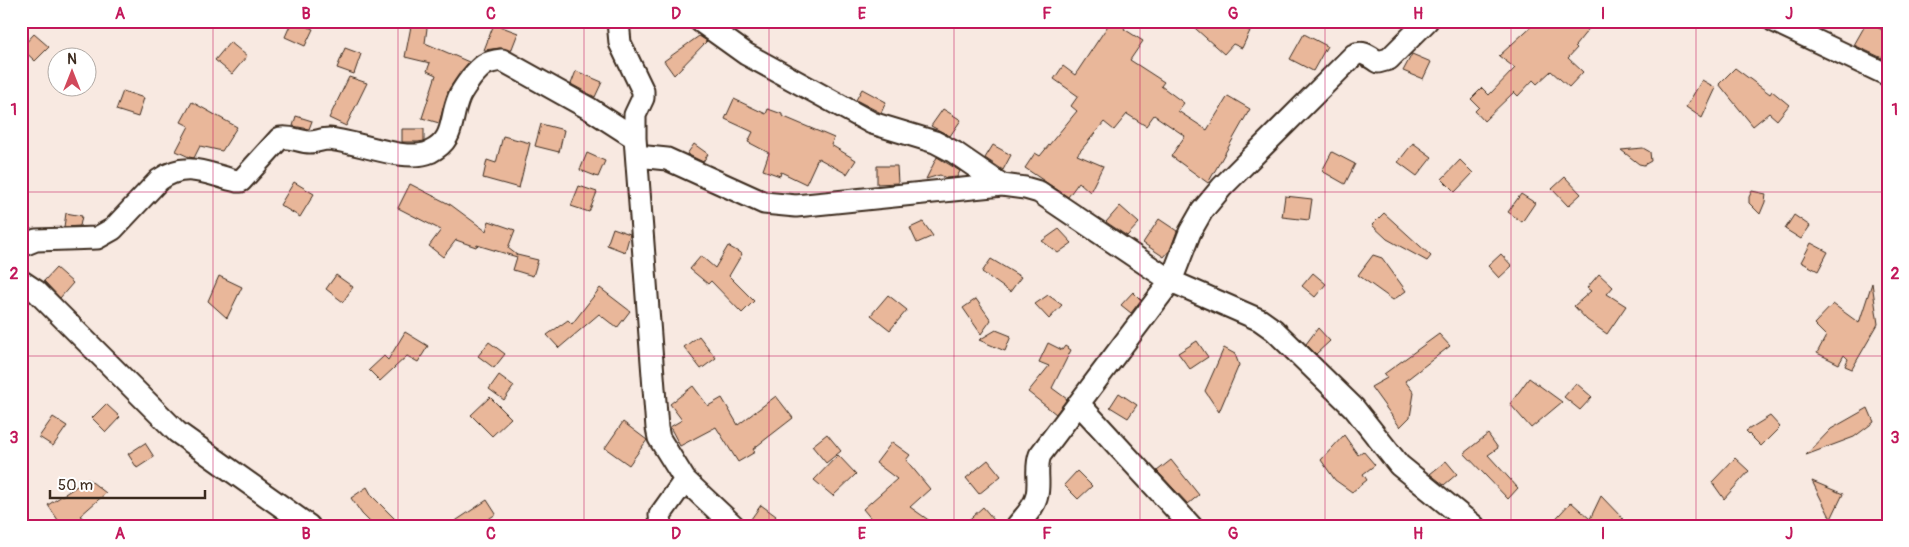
<svg xmlns="http://www.w3.org/2000/svg" width="1909" height="547" font-family="Pangolin,sans-serif">
	<style>
		.building { fill: #e9b79a; stroke: #3b2a1e }
		.lines { fill: none; stroke-linecap: round; stroke-linejoin: round }
		.street-casing { stroke: #3b2a1e; stroke-width: 25 }
		.street { stroke: #fff; stroke-width: 21 }
		.grid { fill: none; stroke: #c2185b; stroke-width: 1; stroke-opacity: 0.55 }
		.neatline { fill: none; stroke: #c2185b; stroke-width: 2 }
		.grid-label { font-size: 16px; text-anchor: middle; font-weight: bold; fill: #c2185b }
	</style>
	<rect width="100%" height="100%" fill="#f8e9e1"/>
	<filter id="ink" filterUnits="userSpaceOnUse"><feTurbulence type="fractalNoise" baseFrequency=".02" numOctaves="2"/><feDisplacementMap in="SourceGraphic" scale="10" xChannelSelector="R" yChannelSelector="G"/><feConvolveMatrix kernelMatrix="1 2 1 2 8 2 1 2 1" color-interpolation-filters="sRGB"/></filter>
	<g filter="url(#ink)">
		<!-- building -->
		<path class="building" d="M 292,21 L 313,29 L 305,46 L 285,37 Z
			M 412,21 L 428,21 L 425,43 L 469,62 L 449,89 L 439,123 L 422,118 L 436,75 L 427,71 L 430,63 L 405,57 Z
			M 1111,21 L 1128,21 L 1124,29 L 1143,41 L 1130,60 L 1164,82 L 1161,86 L 1184,103 L 1178,111 L 1207,130 L 1228,96 L 1250,109 L 1208,183 L 1171,156 L 1185,136 L 1154,115 L 1146,126 L 1127,114 L 1114,130 L 1104,122 L 1077,155 L 1103,166 L 1090,192 L 1079,182 L 1068,197 L 1025,168 L 1035,153 L 1040,156 L 1077,111 L 1071,106 L 1078,96 L 1054,79 L 1063,66 L 1075,75 Z
			M 1187,21 L 1227,21 L 1250,31 L 1242,48 L 1233,44 L 1224,54 Z
			M 1537,21 L 1595,21 L 1575,46 L 1577,48 L 1568,58 L 1583,72 L 1569,87 L 1551,71 L 1537,84 L 1533,80 L 1518,96 L 1514,92 L 1484,121 L 1475,111 L 1479,107 L 1471,99 L 1482,88 L 1489,95 L 1515,68 L 1499,56 Z
			M 1867,22 L 1888,33 L 1888,48 L 1882,58 L 1854,45 Z
			M 494,24 L 518,33 L 511,51 L 500,48 L 484,50 Z
			M 34,34 L 49,47 L 35,61 L 21,48 Z
			M 1304,34 L 1327,46 L 1313,71 L 1290,59 Z
			M 699,36 L 707,41 L 674,75 L 664,61 Z
			M 230,42 L 247,56 L 232,74 L 215,60 Z
			M 345,48 L 361,54 L 354,74 L 337,68 Z
			M 1412,54 L 1431,62 L 1423,79 L 1403,71 Z
			M 1735,68 L 1770,94 L 1772,91 L 1789,105 L 1777,120 L 1769,113 L 1753,126 L 1719,84 Z
			M 576,71 L 602,82 L 595,97 L 571,84 Z
			M 349,77 L 367,83 L 346,126 L 329,118 Z
			M 1702,80 L 1716,88 L 1702,118 L 1686,107 Z
			M 862,89 L 886,102 L 881,113 L 856,100 Z
			M 123,91 L 144,98 L 138,117 L 116,110 Z
			M 734,99 L 766,114 L 768,109 L 782,114 L 782,116 L 834,138 L 831,145 L 856,160 L 847,174 L 818,158 L 806,184 L 781,172 L 780,176 L 763,170 L 769,153 L 748,142 L 753,132 L 725,119 Z
			M 192,102 L 237,127 L 222,151 L 200,146 L 194,158 L 189,157 L 176,151 L 189,126 L 181,122 Z
			M 943,109 L 961,120 L 950,136 L 931,126 Z
			M 296,116 L 312,121 L 309,129 L 293,126 Z
			M 541,124 L 564,130 L 559,152 L 535,146 Z
			M 402,129 L 424,129 L 424,141 L 418,142 L 402,142 Z
			M 503,136 L 530,143 L 519,188 L 483,178 L 487,160 L 496,163 Z
			M 1413,143 L 1432,157 L 1417,176 L 1398,162 Z
			M 694,144 L 708,154 L 703,162 L 687,154 Z
			M 993,145 L 1011,155 L 1003,170 L 985,158 Z
			M 1643,148 L 1650,152 L 1651,161 L 1644,165 L 1639,164 L 1621,150 Z
			M 1332,152 L 1355,164 L 1345,184 L 1322,171 Z
			M 587,153 L 605,161 L 598,177 L 580,170 Z
			M 937,157 L 960,171 L 957,177 L 946,178 L 940,175 L 926,179 Z
			M 1460,160 L 1473,173 L 1455,192 L 1442,179 Z
			M 877,166 L 897,166 L 898,183 L 877,184 Z
			M 1565,177 L 1581,194 L 1568,206 L 1552,189 Z
			M 294,182 L 314,194 L 300,217 L 280,205 Z
			M 410,184 L 451,205 L 486,231 L 489,221 L 515,230 L 508,248 L 517,255 L 538,260 L 533,276 L 513,270 L 517,257 L 477,245 L 476,247 L 456,240 L 443,257 L 429,246 L 441,230 L 398,208 Z
			M 579,186 L 597,192 L 589,212 L 571,206 Z
			M 1752,191 L 1766,194 L 1765,202 L 1760,214 L 1749,203 L 1749,197 Z
			M 1521,194 L 1535,203 L 1522,222 L 1508,212 Z
			M 1285,196 L 1312,199 L 1309,220 L 1282,217 Z
			M 1120,206 L 1139,223 L 1127,236 L 1106,222 Z
			M 66,213 L 82,216 L 80,226 L 64,227 Z
			M 1384,213 L 1431,256 L 1427,261 L 1387,239 L 1372,225 Z
			M 1794,215 L 1810,226 L 1801,239 L 1785,229 Z
			M 1159,219 L 1177,231 L 1170,250 L 1164,257 L 1143,243 Z
			M 923,222 L 933,236 L 917,243 L 910,228 Z
			M 613,228 L 630,234 L 625,252 L 607,245 Z
			M 1059,229 L 1072,243 L 1058,253 L 1042,241 Z
			M 1811,243 L 1828,252 L 1818,271 L 1801,262 Z
			M 728,246 L 742,254 L 729,276 L 754,301 L 742,313 L 711,281 L 708,284 L 690,269 L 701,256 L 715,268 Z
			M 1501,254 L 1512,266 L 1499,278 L 1488,266 Z
			M 1373,255 L 1382,258 L 1406,291 L 1393,300 L 1358,275 Z
			M 991,259 L 1021,277 L 1010,292 L 982,272 Z
			M 56,268 L 73,283 L 60,298 L 44,281 Z
			M 1313,273 L 1326,284 L 1315,297 L 1302,286 Z
			M 1599,274 L 1613,287 L 1607,294 L 1626,306 L 1607,334 L 1587,320 L 1574,306 L 1591,291 L 1587,288 Z
			M 336,275 L 353,287 L 343,302 L 326,289 Z
			M 219,276 L 242,287 L 227,318 L 208,301 Z
			M 1872,283 L 1878,324 L 1852,369 L 1845,366 L 1848,359 L 1844,355 L 1839,364 L 1817,353 L 1826,336 L 1814,324 L 1833,304 L 1859,323 Z
			M 600,288 L 630,311 L 617,328 L 599,314 L 559,348 L 547,335 L 568,320 L 572,324 Z
			M 1133,292 L 1141,300 L 1131,313 L 1121,305 Z
			M 888,295 L 907,310 L 890,330 L 871,315 Z
			M 1048,295 L 1062,305 L 1049,319 L 1035,304 Z
			M 976,299 L 991,320 L 981,334 L 963,308 Z
			M 1318,328 L 1330,341 L 1316,354 L 1306,344 Z
			M 996,330 L 1011,336 L 1005,351 L 979,340 Z
			M 405,332 L 428,346 L 418,362 L 407,356 L 380,381 L 369,370 L 384,356 L 388,360 Z
			M 1439,334 L 1450,346 L 1405,381 L 1414,393 L 1410,417 L 1400,427 L 1371,387 L 1387,378 L 1384,374 Z
			M 699,336 L 716,358 L 701,369 L 684,347 Z
			M 1197,341 L 1208,357 L 1190,369 L 1178,353 Z
			M 489,342 L 505,354 L 494,368 L 478,356 Z
			M 1048,343 L 1062,350 L 1065,346 L 1071,350 L 1052,388 L 1067,399 L 1056,414 L 1028,392 L 1049,366 L 1039,362 Z
			M 1224,348 L 1235,354 L 1239,365 L 1219,412 L 1205,391 Z
			M 499,375 L 514,386 L 504,400 L 489,389 Z
			M 1529,378 L 1562,402 L 1531,428 L 1510,404 Z
			M 1576,383 L 1592,397 L 1580,410 L 1564,397 Z
			M 693,386 L 708,406 L 722,398 L 738,425 L 776,396 L 793,418 L 753,449 L 755,452 L 738,462 L 716,427 L 680,446 L 670,427 L 682,420 L 670,404 Z
			M 1119,393 L 1137,405 L 1128,418 L 1110,407 Z
			M 490,397 L 511,418 L 492,436 L 471,415 Z
			M 106,404 L 120,417 L 106,432 L 92,418 Z
			M 1868,408 L 1874,422 L 1854,437 L 1806,455 L 1831,429 Z
			M 1770,416 L 1780,427 L 1761,446 L 1746,431 Z
			M 53,417 L 67,426 L 53,446 L 39,437 Z
			M 623,422 L 647,440 L 629,465 L 605,448 Z
			M 827,434 L 841,451 L 826,463 L 812,446 Z
			M 1488,434 L 1498,448 L 1488,455 L 1518,488 L 1508,499 L 1464,453 Z
			M 1344,435 L 1358,455 L 1363,451 L 1375,465 L 1363,474 L 1367,480 L 1352,492 L 1335,480 L 1321,460 Z
			M 892,442 L 910,455 L 906,460 L 930,489 L 910,507 L 937,526 L 877,526 L 863,509 L 897,479 L 876,463 Z
			M 145,443 L 154,457 L 137,468 L 128,454 Z
			M 838,455 L 856,474 L 833,496 L 814,480 Z
			M 1735,458 L 1749,471 L 1724,499 L 1712,482 Z
			M 988,460 L 1001,476 L 979,494 L 966,478 Z
			M 1171,460 L 1199,495 L 1188,504 L 1157,471 Z
			M 1446,461 L 1457,474 L 1444,485 L 1430,474 Z
			M 1077,471 L 1092,486 L 1078,499 L 1064,485 Z
			M 88,479 L 106,493 L 80,516 L 94,526 L 62,526 L 48,505 Z
			M 1812,481 L 1843,494 L 1831,519 Z
			M 367,487 L 372,496 L 402,526 L 374,526 L 362,514 L 351,498 Z
			M 1601,496 L 1623,519 L 1614,526 L 1549,526 L 1571,502 L 1590,519 Z
			M 487,500 L 496,514 L 478,526 L 448,526 Z
			M 761,505 L 776,516 L 769,526 L 746,526 Z
			M 983,507 L 999,526 L 962,526 Z"/>
		<g class="lines">
			<!-- street casing -->
			<g class="street-casing">
				<path id="street" d="M 618,21 L 620,43 L 643,91 L 643,98 L 635,115 L 635,138 L 657,428 L 659,438 L 685,480 L 660,515 L 661,526
					M 700,21 L 746,54 L 872,123 L 935,142 L 954,152 L 1002,185
					M 1774,21 L 1888,75
					M 637,156 L 667,159 L 764,203 L 796,206 L 1002,185 L 1025,188 L 1039,192 L 1171,281 L 1260,320 L 1274,330 L 1354,408 L 1399,465 L 1474,526
					M 21,246 L 36,240 L 97,238 L 113,229 L 159,180 C 186,160 207,174 237,181 L 241,181 L 280,138 C 291,136 300,142 310,142 C 316,142 322,139 329,139 C 355,141 406,163 430,152 C 456,139 449,120 459,97 C 462,90 467,84 471,78 C 482,65 485,62 502,60 L 590,109 L 635,138
					M 21,281 L 36,291 L 177,432 L 309,526
					M 1079,404 L 1191,526
					M 685,480 L 734,526
					M 1017,526 C 1024,517 1035,507 1037,495 C 1040,481 1035,468 1040,455 L 1171,281 L 1190,232 L 1202,211 L 1222,187 L 1354,55 C 1363,50 1370,57 1378,62 L 1389,59 L 1427,21"/>
			</g>
			<!-- street -->
			<use href="#street" class="street"/>
		</g>
	</g>
	<!-- grid -->
	<path class="grid" d="M 213,21 L 213,526M 398,21 L 398,526M 584,21 L 584,526M 769,21 L 769,526M 954,21 L 954,526M 1140,21 L 1140,526M 1325,21 L 1325,526M 1511,21 L 1511,526M 1696,21 L 1696,526M 21,192 L 1888,192M 21,356 L 1888,356"/>
	<!-- margin -->
	<rect width="1909" height="547" fill="none" stroke="#fff" stroke-width="55"/>
	<!-- north arrow -->
	<g transform="translate(72 72)"><circle r="24" fill="#ffffff" stroke="#b1aaa5"/>
	<path d="M0-4L9 19L0 12L-9 19Z" fill="#d1495b"/>
	<text y="-8" font-size="14" font-weight="bold" text-anchor="middle" fill="#3b2a1e">N</text>
	</g>
	<!-- scale -->
	<path d="M50 490v8h155v-8" fill="none" stroke="#3b2a1e" stroke-width="2.5"/>
	<text x="58" y="490" font-size="15" fill="#3b2a1e" stroke="#ffffff" stroke-width="4" paint-order="stroke">50 m</text>
	<rect x="28" y="28" width="1854" height="492" class="neatline"/>
	<g class="grid-label">
		<text x="120" y="19">A</text>
		<text x="306" y="19">B</text>
		<text x="491" y="19">C</text>
		<text x="676" y="19">D</text>
		<text x="862" y="19">E</text>
		<text x="1047" y="19">F</text>
		<text x="1233" y="19">G</text>
		<text x="1418" y="19">H</text>
		<text x="1603" y="19">I</text>
		<text x="1789" y="19">J</text>
		<text x="14" y="115">1</text>
		<text x="1895" y="115">1</text>
		<text x="14" y="279">2</text>
		<text x="1895" y="279">2</text>
		<text x="14" y="443">3</text>
		<text x="1895" y="443">3</text>
		<text x="120" y="539">A</text>
		<text x="306" y="539">B</text>
		<text x="491" y="539">C</text>
		<text x="676" y="539">D</text>
		<text x="862" y="539">E</text>
		<text x="1047" y="539">F</text>
		<text x="1233" y="539">G</text>
		<text x="1418" y="539">H</text>
		<text x="1603" y="539">I</text>
		<text x="1789" y="539">J</text>
	</g>
</svg>
